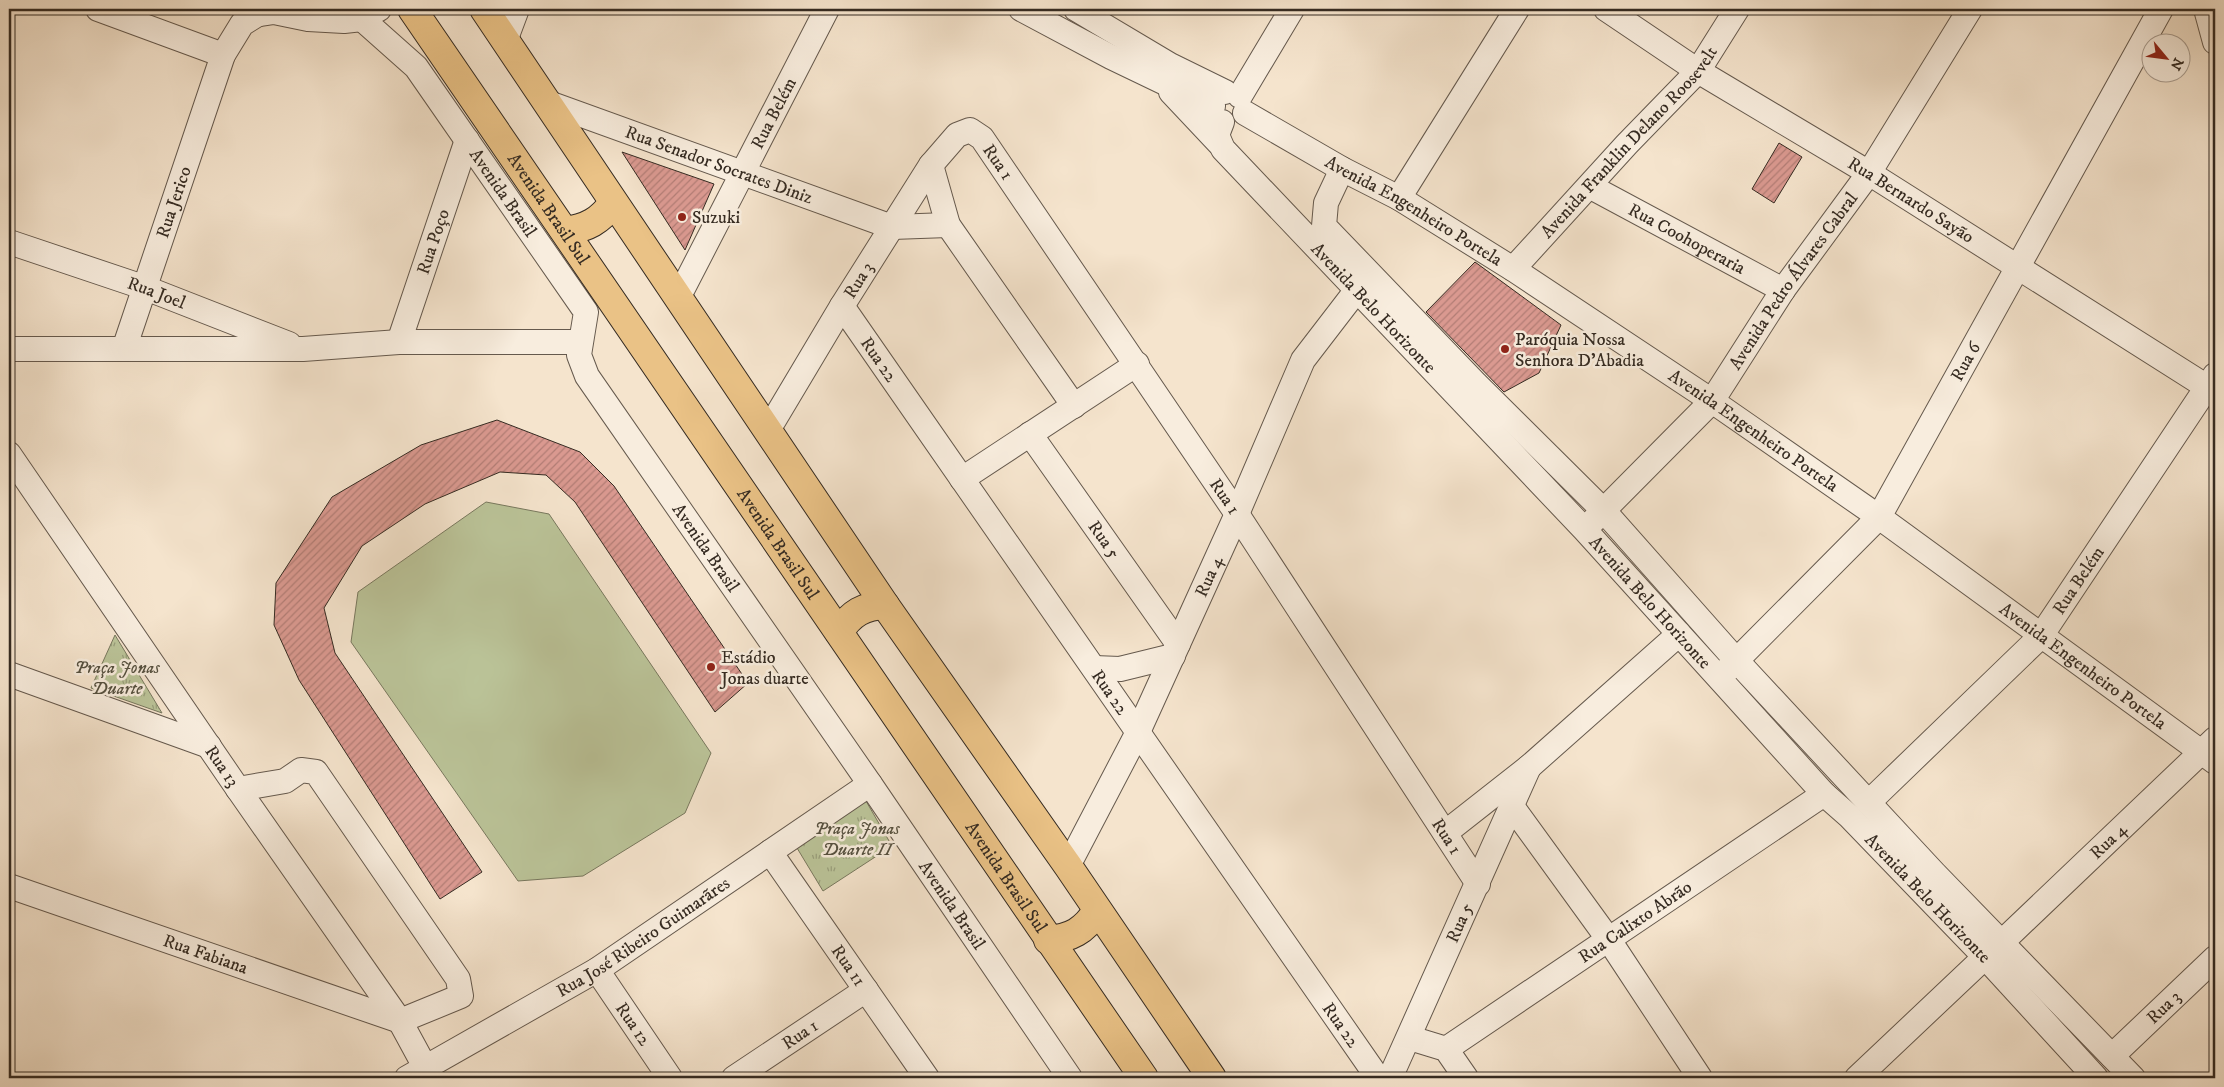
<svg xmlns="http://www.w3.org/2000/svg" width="2224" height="1087" font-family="'IM FELL DW Pica',serif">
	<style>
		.green { fill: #bbc499; stroke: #78785e }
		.park { fill: url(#park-tufts); stroke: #78785e }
		.building { fill: url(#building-hatch); stroke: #352b22 }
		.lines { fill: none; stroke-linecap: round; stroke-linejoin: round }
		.minor-casing { stroke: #65594d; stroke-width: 26 }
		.major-casing { stroke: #352b22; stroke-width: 30 }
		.minor { stroke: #f8edde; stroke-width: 24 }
		.major { stroke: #eac286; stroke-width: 28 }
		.poi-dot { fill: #8f2418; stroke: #f8edde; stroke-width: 2 }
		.labels { text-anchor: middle; stroke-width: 5; stroke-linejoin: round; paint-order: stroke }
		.street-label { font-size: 18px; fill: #352b22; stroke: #f8edde }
		.poi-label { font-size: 18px; fill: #352b22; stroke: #f8edde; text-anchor: start }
		.park-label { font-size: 18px; font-style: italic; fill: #565140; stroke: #f8edde }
	</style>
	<defs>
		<pattern id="park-tufts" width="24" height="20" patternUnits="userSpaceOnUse" patternTransform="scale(1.25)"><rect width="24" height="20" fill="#bbc499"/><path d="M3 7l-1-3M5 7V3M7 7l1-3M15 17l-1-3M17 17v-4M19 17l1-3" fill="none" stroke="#999f7c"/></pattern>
		<pattern id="building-hatch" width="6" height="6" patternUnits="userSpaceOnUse" patternTransform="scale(1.25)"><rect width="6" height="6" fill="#da9990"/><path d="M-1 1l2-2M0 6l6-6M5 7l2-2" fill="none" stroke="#b27d75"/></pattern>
	</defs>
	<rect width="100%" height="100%" fill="#f5e4cd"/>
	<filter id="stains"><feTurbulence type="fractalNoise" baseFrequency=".004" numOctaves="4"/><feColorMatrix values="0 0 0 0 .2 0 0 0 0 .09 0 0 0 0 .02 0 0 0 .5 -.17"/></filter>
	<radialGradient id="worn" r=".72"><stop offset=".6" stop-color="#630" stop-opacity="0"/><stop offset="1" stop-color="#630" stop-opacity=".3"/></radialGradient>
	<!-- green -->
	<path class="green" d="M 486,502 L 549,514 L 711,753 L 685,813 L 583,876 L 518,881 L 351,642 L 358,592 Z"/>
	<!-- park -->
	<path class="park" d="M 115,635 L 162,713 L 91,688 Z
		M 866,801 L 892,846 L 823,891 L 797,848 Z"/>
	<!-- building -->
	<path class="building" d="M 1779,143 L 1802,157 L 1774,203 L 1752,189 Z
		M 622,152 L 714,184 L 685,250 Z
		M 1475,262 L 1561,325 L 1539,373 L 1504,392 L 1426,312 Z
		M 497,420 L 580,452 L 614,486 L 748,683 L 715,712 L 575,502 L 546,475 L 500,472 L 425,504 L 362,546 L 324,608 L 335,653 L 482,872 L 440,899 L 299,680 L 274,625 L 276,583 L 332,497 L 421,445 Z"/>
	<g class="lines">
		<!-- minor casing -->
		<g class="minor-casing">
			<g id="minor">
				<path d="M 98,9 L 223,55"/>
				<path id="s1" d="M 354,9 L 362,19 L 416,67 L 586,312 L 579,355 L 587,376 L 870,784 L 1070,1078"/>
				<path d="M 1021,9 L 1111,57 L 1213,106"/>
				<path d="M 1076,9 L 1170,65 L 1225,92"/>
				<path id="s2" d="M 1606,9 L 1698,71 L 1869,173 L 2215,392"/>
				<path d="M 2206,9 L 2215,42"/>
				<path d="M 254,15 L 274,12 L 308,19 L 344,21 L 362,19 L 379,9"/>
				<path d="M 505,41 L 517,9"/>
				<path d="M 1171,92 L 1219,143"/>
				<path d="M 1240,96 L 1292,9"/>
				<path id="s3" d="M 546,102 L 892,227 L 948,225"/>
				<path id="s4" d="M 1245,113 L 1342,169 L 1399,198 L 1513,269 L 1712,401 L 1879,517 L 2215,762"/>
				<path id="s5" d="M 1222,122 L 1217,135 L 1223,149 L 1584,529 L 1824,794 L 1849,816 L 1985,957 L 2096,1078"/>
				<path d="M 931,165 L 948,225 L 1074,406"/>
				<path d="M 1342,169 L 1326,203 L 1324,226 L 1476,384 L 1604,511 L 1736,660 L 1934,873 L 2133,1078"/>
				<path id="s6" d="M 1591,187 L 1783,290"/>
				<path d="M 1399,198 L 1517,9"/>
				<path id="s7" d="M 9,242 L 143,287 L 289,344"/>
				<path id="s8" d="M 1513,269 L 1627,144 L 1698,71 L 1737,9"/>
				<path id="s9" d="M 678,298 L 827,9"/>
				<path id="s10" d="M 842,306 L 1378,1078"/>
				<path id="s11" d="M 399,342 L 467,140"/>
				<path d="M 9,349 L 303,349 L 399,342 L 580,342"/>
				<path id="s12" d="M 124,349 L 223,55 L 242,24 L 266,9"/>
				<path id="s13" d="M 768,430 L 842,306 L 931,165 L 957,135 L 970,130 L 982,138 L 1237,514 L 1478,884"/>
				<path id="s14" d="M 1030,434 L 1178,644"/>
				<path id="s15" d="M 9,454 L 238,789 L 400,1021 L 431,1078"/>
				<path d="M 962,479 L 1137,364"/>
				<path id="s16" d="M 1593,521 L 1712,401 L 1783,290 L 1869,173 L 1970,9"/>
				<path d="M 1094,668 L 1120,669 L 1173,656"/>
				<path id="s17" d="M 1726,671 L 1879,517 L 2161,9"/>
				<path d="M 9,674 L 209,746"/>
				<path id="s18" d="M 1869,802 L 2041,636 L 2215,375"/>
				<path d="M 1511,805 L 1609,940 L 1700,1078"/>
				<path d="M 1445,833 L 1529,767 L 1679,634"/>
				<path id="s19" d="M 770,852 L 927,1078"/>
				<path id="s20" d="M 1068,866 L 1138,732 L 1237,514 L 1303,360 L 1356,291"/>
				<path id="s21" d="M 9,886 L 400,1021 L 461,996 L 458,979 L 316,772 L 301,770 L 285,781 L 238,789"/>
				<path id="s22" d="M 2001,943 L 2215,739"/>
				<path id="s23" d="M 597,970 L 670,1078"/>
				<path d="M 1410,1038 L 1446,1049 L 1466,1078"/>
				<path id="s24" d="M 1446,1049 L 1824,794"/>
				<path id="s25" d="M 2112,1056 L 2215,958"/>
				<path id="s26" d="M 407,1078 L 597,970 L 870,784"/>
				<path id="s27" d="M 734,1078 L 866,990"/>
				<path id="s28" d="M 1390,1078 L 1529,767"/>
				<path d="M 1857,1078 L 1985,957"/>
			</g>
		</g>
		<!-- major casing -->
		<g class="major-casing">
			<g id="major">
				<path id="s29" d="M 412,9 L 1144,1078"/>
				<path d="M 484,9 L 885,605 L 1068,866 L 1212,1078"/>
				<path d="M 565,231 C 587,228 600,221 613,203"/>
				<path d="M 839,632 C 851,613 864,606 885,605"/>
				<path d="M 1048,940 C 1071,938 1084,931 1097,911"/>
			</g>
		</g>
		<!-- minor -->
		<use href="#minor" class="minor"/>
		<!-- major -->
		<use href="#major" class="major"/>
	</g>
	<!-- markers -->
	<g class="poi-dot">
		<circle cx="682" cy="217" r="5"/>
		<circle cx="1505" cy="349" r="5"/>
		<circle cx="711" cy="667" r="5"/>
	</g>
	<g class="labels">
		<!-- street labels -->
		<g class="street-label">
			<text dy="6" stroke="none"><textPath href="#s9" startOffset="208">Rua Belém</textPath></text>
			<text dy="6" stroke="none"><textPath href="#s8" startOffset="172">Avenida Franklin Delano Roosevelt</textPath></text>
			<text dy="6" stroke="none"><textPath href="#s13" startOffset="408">Rua 1</textPath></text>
			<text dy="6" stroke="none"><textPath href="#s3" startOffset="184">Rua Senador Socrates Diniz</textPath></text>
			<text dy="6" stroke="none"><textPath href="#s1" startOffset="238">Avenida Brasil</textPath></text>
			<text dy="6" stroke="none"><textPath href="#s2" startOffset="360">Rua Bernardo Sayão</textPath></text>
			<text dy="6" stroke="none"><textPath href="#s12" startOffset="155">Rua Jerico</textPath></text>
			<text dy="6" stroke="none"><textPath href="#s29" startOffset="242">Avenida Brasil Sul</textPath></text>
			<text dy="6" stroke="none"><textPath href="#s4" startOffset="195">Avenida Engenheiro Portela</textPath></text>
			<text dy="6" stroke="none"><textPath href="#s6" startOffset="109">Rua Coohoperaria</textPath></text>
			<text dy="6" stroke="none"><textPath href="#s11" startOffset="106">Rua Poço</textPath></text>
			<text dy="6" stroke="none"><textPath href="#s13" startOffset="175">Rua 3</textPath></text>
			<text dy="6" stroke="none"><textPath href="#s16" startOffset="314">Avenida Pedro Álvares Cabral</textPath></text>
			<text dy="6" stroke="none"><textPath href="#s7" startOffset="156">Rua Joel</textPath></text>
			<text dy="6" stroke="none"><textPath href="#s5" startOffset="248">Avenida Belo Horizonte</textPath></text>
			<text dy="6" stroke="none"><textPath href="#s10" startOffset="65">Rua 22</textPath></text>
			<text dy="6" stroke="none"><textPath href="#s17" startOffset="395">Rua 6</textPath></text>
			<text dy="6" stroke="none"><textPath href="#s4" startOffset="600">Avenida Engenheiro Portela</textPath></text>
			<text dy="6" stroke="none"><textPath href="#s13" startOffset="812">Rua 1</textPath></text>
			<text dy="6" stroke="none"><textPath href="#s14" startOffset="129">Rua 5</textPath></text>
			<text dy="6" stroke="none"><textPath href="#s29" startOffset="648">Avenida Brasil Sul</textPath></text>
			<text dy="6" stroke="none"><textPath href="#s1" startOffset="658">Avenida Brasil</textPath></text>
			<text dy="6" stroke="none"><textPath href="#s20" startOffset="322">Rua 4</textPath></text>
			<text dy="6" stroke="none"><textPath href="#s18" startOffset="306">Rua Belém</textPath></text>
			<text dy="6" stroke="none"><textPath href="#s5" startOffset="652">Avenida Belo Horizonte</textPath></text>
			<text dy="6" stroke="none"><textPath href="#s4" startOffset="1005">Avenida Engenheiro Portela</textPath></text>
			<text dy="6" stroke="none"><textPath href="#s10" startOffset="470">Rua 22</textPath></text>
			<text dy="6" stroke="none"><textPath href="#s15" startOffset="378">Rua 13</textPath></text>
			<text dy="6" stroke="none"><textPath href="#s13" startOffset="1218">Rua 1</textPath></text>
			<text dy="6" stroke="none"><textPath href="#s22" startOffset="148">Rua 4</textPath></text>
			<text dy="6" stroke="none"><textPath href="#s29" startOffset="1052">Avenida Brasil Sul</textPath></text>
			<text dy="6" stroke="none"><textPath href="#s5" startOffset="1058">Avenida Belo Horizonte</textPath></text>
			<text dy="6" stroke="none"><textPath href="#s1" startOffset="1092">Avenida Brasil</textPath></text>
			<text dy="6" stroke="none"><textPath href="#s24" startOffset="228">Rua Calixto Abrão</textPath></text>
			<text dy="6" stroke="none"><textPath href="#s28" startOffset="170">Rua 5</textPath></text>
			<text dy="6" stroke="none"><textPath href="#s26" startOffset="275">Rua José Ribeiro Guimarãres</textPath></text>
			<text dy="6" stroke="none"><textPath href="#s21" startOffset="208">Rua Fabiana</textPath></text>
			<text dy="6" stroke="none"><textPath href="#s19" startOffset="138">Rua 11</textPath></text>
			<text dy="6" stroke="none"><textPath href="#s25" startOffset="71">Rua 3</textPath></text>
			<text dy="6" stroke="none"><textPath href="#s23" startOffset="65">Rua 12</textPath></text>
			<text dy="6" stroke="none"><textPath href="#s10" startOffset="875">Rua 22</textPath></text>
			<text dy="6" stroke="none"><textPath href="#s27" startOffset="79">Rua 1</textPath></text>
		</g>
		<!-- poi labels -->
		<g class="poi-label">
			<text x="692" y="223">Suzuki</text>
			<text x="1515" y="345">Paróquia Nossa<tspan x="1515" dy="21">Senhora D’Abadia</tspan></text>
			<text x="721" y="663">Estádio<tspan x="721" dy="21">Jonas duarte</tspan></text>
		</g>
		<!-- park labels -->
		<g class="park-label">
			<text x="117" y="673">Praça Jonas<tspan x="117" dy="21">Duarte</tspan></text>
			<text x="857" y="834">Praça Jonas<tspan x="857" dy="21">Duarte II</tspan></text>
		</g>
	</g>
	<!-- margin -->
	<rect width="2224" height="1087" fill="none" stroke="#f5e4cd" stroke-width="30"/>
	<rect x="10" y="10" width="2204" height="1067" fill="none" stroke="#352b22" stroke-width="2.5"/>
	<rect x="15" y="15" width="2194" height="1057" fill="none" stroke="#352b22"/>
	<!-- north arrow -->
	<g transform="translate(2166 58) rotate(119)"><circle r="24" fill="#f8edde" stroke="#aa9f93"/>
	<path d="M0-4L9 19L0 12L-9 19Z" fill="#8f2418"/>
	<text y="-8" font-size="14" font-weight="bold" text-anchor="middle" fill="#352b22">N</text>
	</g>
	<rect width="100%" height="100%" filter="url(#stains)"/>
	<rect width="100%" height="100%" fill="url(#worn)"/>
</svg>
